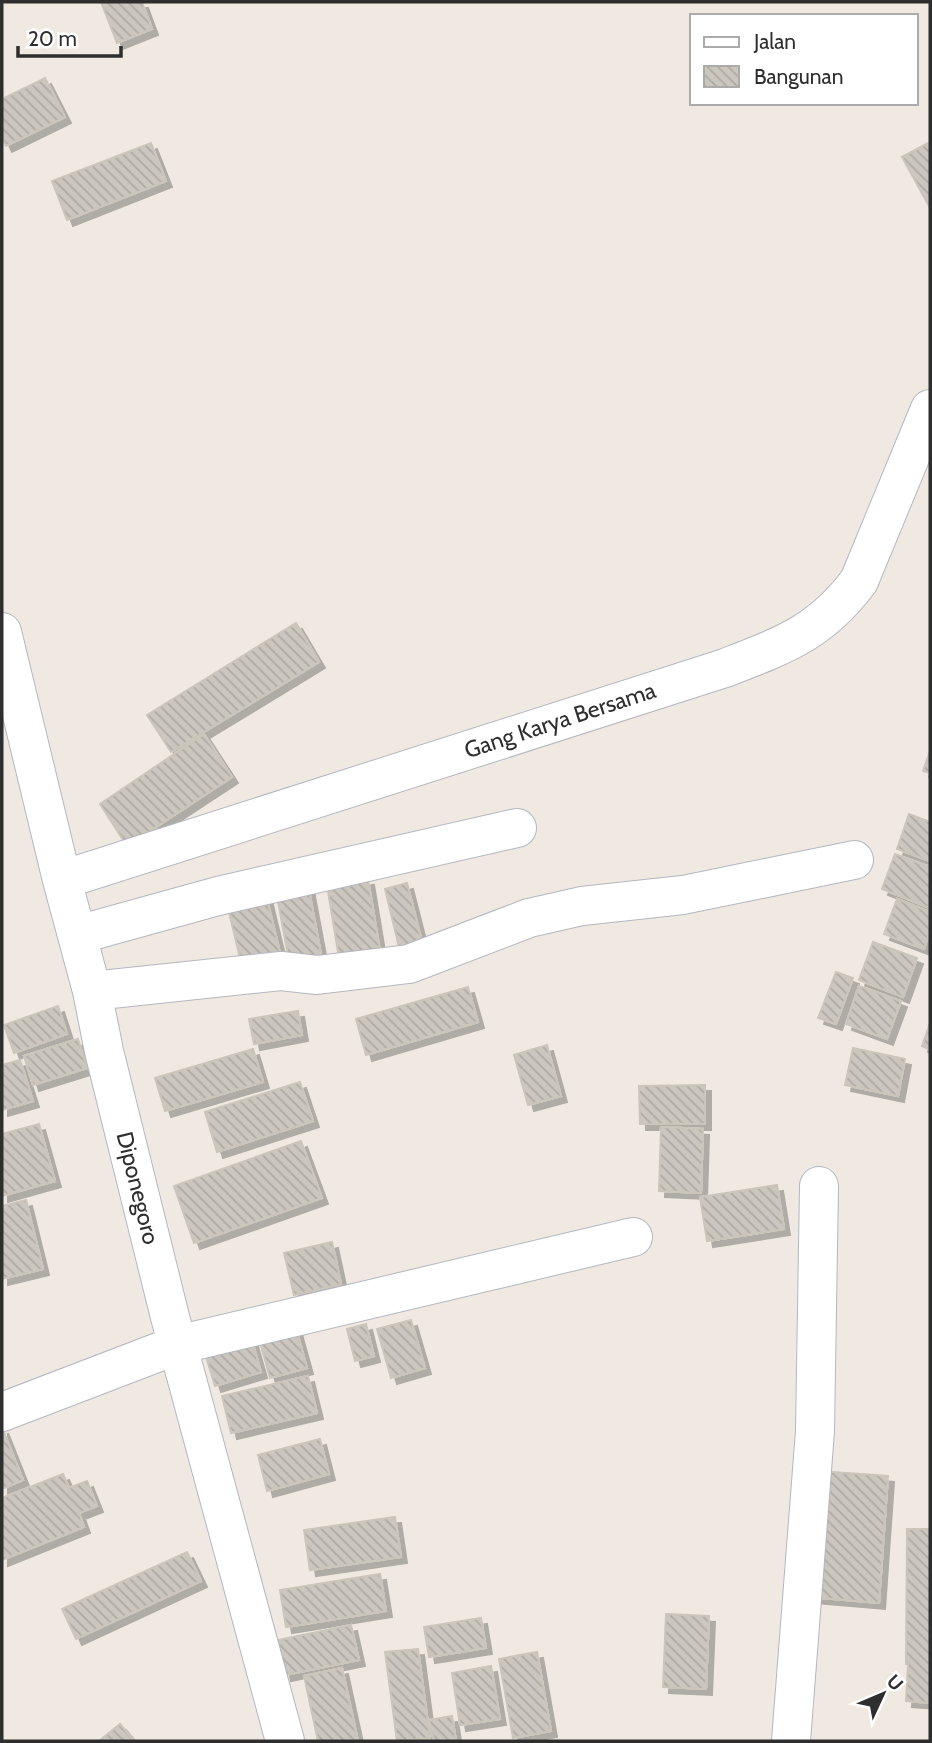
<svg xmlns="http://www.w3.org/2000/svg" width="932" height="1743" font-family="Cabin,sans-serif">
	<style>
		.building { fill: url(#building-back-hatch); stroke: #cbc5ba; stroke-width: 2; filter: url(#shadow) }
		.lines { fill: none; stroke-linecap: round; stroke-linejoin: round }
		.minor-casing { stroke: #b4b7c1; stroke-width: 40 }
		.minor { stroke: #fff; stroke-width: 38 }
		.labels { text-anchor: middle; stroke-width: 7; stroke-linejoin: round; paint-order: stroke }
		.street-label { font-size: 23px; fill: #2e2e2e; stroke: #fff }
	</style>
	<defs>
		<pattern id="building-back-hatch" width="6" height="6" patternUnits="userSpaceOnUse" patternTransform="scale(1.75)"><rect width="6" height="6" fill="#cbc7bf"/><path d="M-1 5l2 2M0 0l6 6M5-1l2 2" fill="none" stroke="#afaba4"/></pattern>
		<filter id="shadow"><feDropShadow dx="6" dy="6" stdDeviation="0" flood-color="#0004"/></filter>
	</defs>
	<rect width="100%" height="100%" fill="#efe9e1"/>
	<!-- building -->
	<path class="building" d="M 101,2 L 142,2 L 152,29 L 117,43 Z
		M 45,78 L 65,117 L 6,146 L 2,137 L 2,99 Z
		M 930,142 L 930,208 L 902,157 Z
		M 151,143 L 166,181 L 67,220 L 52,181 Z
		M 296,623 L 319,662 L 171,752 L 147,715 Z
		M 204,734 L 232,777 L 127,846 L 100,804 Z
		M 930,751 L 930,773 L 923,771 Z
		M 909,814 L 930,822 L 930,861 L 897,849 Z
		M 895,854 L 930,867 L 930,908 L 882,889 Z
		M 368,879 L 380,951 L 339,958 L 327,885 Z
		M 407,883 L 422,942 L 399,947 L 385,889 Z
		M 308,885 L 322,960 L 290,966 L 276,891 Z
		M 265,891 L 282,961 L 243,970 L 226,900 Z
		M 897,899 L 930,912 L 930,931 L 924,949 L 884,934 Z
		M 873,942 L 917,958 L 903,997 L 859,980 Z
		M 836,972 L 853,978 L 836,1024 L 818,1018 Z
		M 859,986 L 901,1001 L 887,1039 L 846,1024 Z
		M 468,987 L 478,1022 L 366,1055 L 356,1019 Z
		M 58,1006 L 67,1034 L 14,1053 L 4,1025 Z
		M 298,1011 L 302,1035 L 254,1044 L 249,1019 Z
		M 930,1023 L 930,1050 L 922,1046 Z
		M 78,1039 L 87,1068 L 33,1085 L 24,1056 Z
		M 547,1045 L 561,1096 L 528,1105 L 514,1055 Z
		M 853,1048 L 905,1059 L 898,1096 L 845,1085 Z
		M 253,1049 L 263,1082 L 165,1111 L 155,1078 Z
		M 20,1060 L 33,1101 L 2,1110 L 2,1065 Z
		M 300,1082 L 313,1121 L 217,1152 L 205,1112 Z
		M 705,1085 L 705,1124 L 640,1124 L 639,1086 Z
		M 39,1124 L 55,1181 L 2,1196 L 2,1134 Z
		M 661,1127 L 703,1129 L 701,1193 L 659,1191 Z
		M 301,1141 L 322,1198 L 194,1243 L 174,1186 Z
		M 777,1185 L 784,1229 L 707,1241 L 700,1197 Z
		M 26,1200 L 43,1269 L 2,1279 L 2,1206 Z
		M 332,1242 L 341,1284 L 294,1295 L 284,1253 Z
		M 411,1320 L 425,1368 L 391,1378 L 377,1329 Z
		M 366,1324 L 374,1356 L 355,1361 L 347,1329 Z
		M 295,1325 L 307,1368 L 270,1378 L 258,1335 Z
		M 251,1337 L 261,1372 L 215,1386 L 204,1350 Z
		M 308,1376 L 317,1413 L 231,1433 L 222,1396 Z
		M 2,1427 L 23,1480 L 2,1489 Z
		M 320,1439 L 329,1474 L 267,1491 L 258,1455 Z
		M 818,1471 L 888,1476 L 879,1603 L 810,1597 Z
		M 63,1474 L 69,1488 L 87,1481 L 97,1506 L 79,1513 L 84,1527 L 2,1560 L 2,1498 Z
		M 395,1517 L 401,1557 L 310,1570 L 304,1530 Z
		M 907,1529 L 930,1529 L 930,1703 L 906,1701 L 908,1664 L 906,1664 Z
		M 187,1552 L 201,1581 L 76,1639 L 62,1609 Z
		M 380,1574 L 386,1611 L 286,1627 L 280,1590 Z
		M 666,1614 L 709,1616 L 706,1689 L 663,1687 Z
		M 481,1618 L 486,1648 L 429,1657 L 424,1627 Z
		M 351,1625 L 359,1660 L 285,1675 L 278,1640 Z
		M 418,1649 L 430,1738 L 397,1741 L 385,1652 Z
		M 537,1652 L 551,1731 L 513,1738 L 499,1659 Z
		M 491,1666 L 500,1719 L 460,1725 L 452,1673 Z
		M 342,1668 L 358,1741 L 318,1741 L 304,1676 Z
		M 452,1716 L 456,1741 L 434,1741 L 429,1720 Z
		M 120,1724 L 134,1741 L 99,1741 Z"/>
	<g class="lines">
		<!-- minor casing -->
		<g class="minor-casing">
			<path id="minor" d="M 2,632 L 62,880 L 92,991 L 104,1051 L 170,1317 L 285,1741
				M 62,880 L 725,668 C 784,645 820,633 859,581 L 930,409
				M 77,935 L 218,896 L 517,828
				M 92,991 L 281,971 L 317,975 L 409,964 L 529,918 L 582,906 L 683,895 L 854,860
				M 2,1412 L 177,1345 L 633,1237
				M 791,1741 L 815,1431 L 819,1186"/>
		</g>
		<!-- minor -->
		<use href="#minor" class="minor"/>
	</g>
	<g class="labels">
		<!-- street labels -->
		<g class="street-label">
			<text transform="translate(560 720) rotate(-18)" y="8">Gang Karya Bersama</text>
			<text transform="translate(138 1188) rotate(76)" y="8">Diponegoro</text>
		</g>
	</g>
	<!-- border -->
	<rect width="932" height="1743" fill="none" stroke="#2e2e2e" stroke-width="7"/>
	<!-- legend -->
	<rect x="690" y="14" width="228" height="91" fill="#ffffff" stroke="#ababab" stroke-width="2"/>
	<rect x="704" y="37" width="35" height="10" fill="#ffffff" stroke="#ababab" stroke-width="2"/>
	<text x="754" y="49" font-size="21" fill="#2e2e2e">Jalan</text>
	<rect x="704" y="66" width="35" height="21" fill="url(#building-back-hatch)" stroke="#ababab" stroke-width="2"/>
	<text x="754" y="84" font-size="21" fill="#2e2e2e">Bangunan</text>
	<!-- north arrow -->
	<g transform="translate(883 1694) rotate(46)" stroke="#ffffff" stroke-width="5" paint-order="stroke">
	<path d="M0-5L12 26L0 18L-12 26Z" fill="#2e2e2e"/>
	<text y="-10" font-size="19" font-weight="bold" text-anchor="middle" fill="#2e2e2e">U</text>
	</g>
	<!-- scale -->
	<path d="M18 46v10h103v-10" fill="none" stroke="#2e2e2e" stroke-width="3.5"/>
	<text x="28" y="46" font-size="21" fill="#2e2e2e" stroke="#ffffff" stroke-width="5" paint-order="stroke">20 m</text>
</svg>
